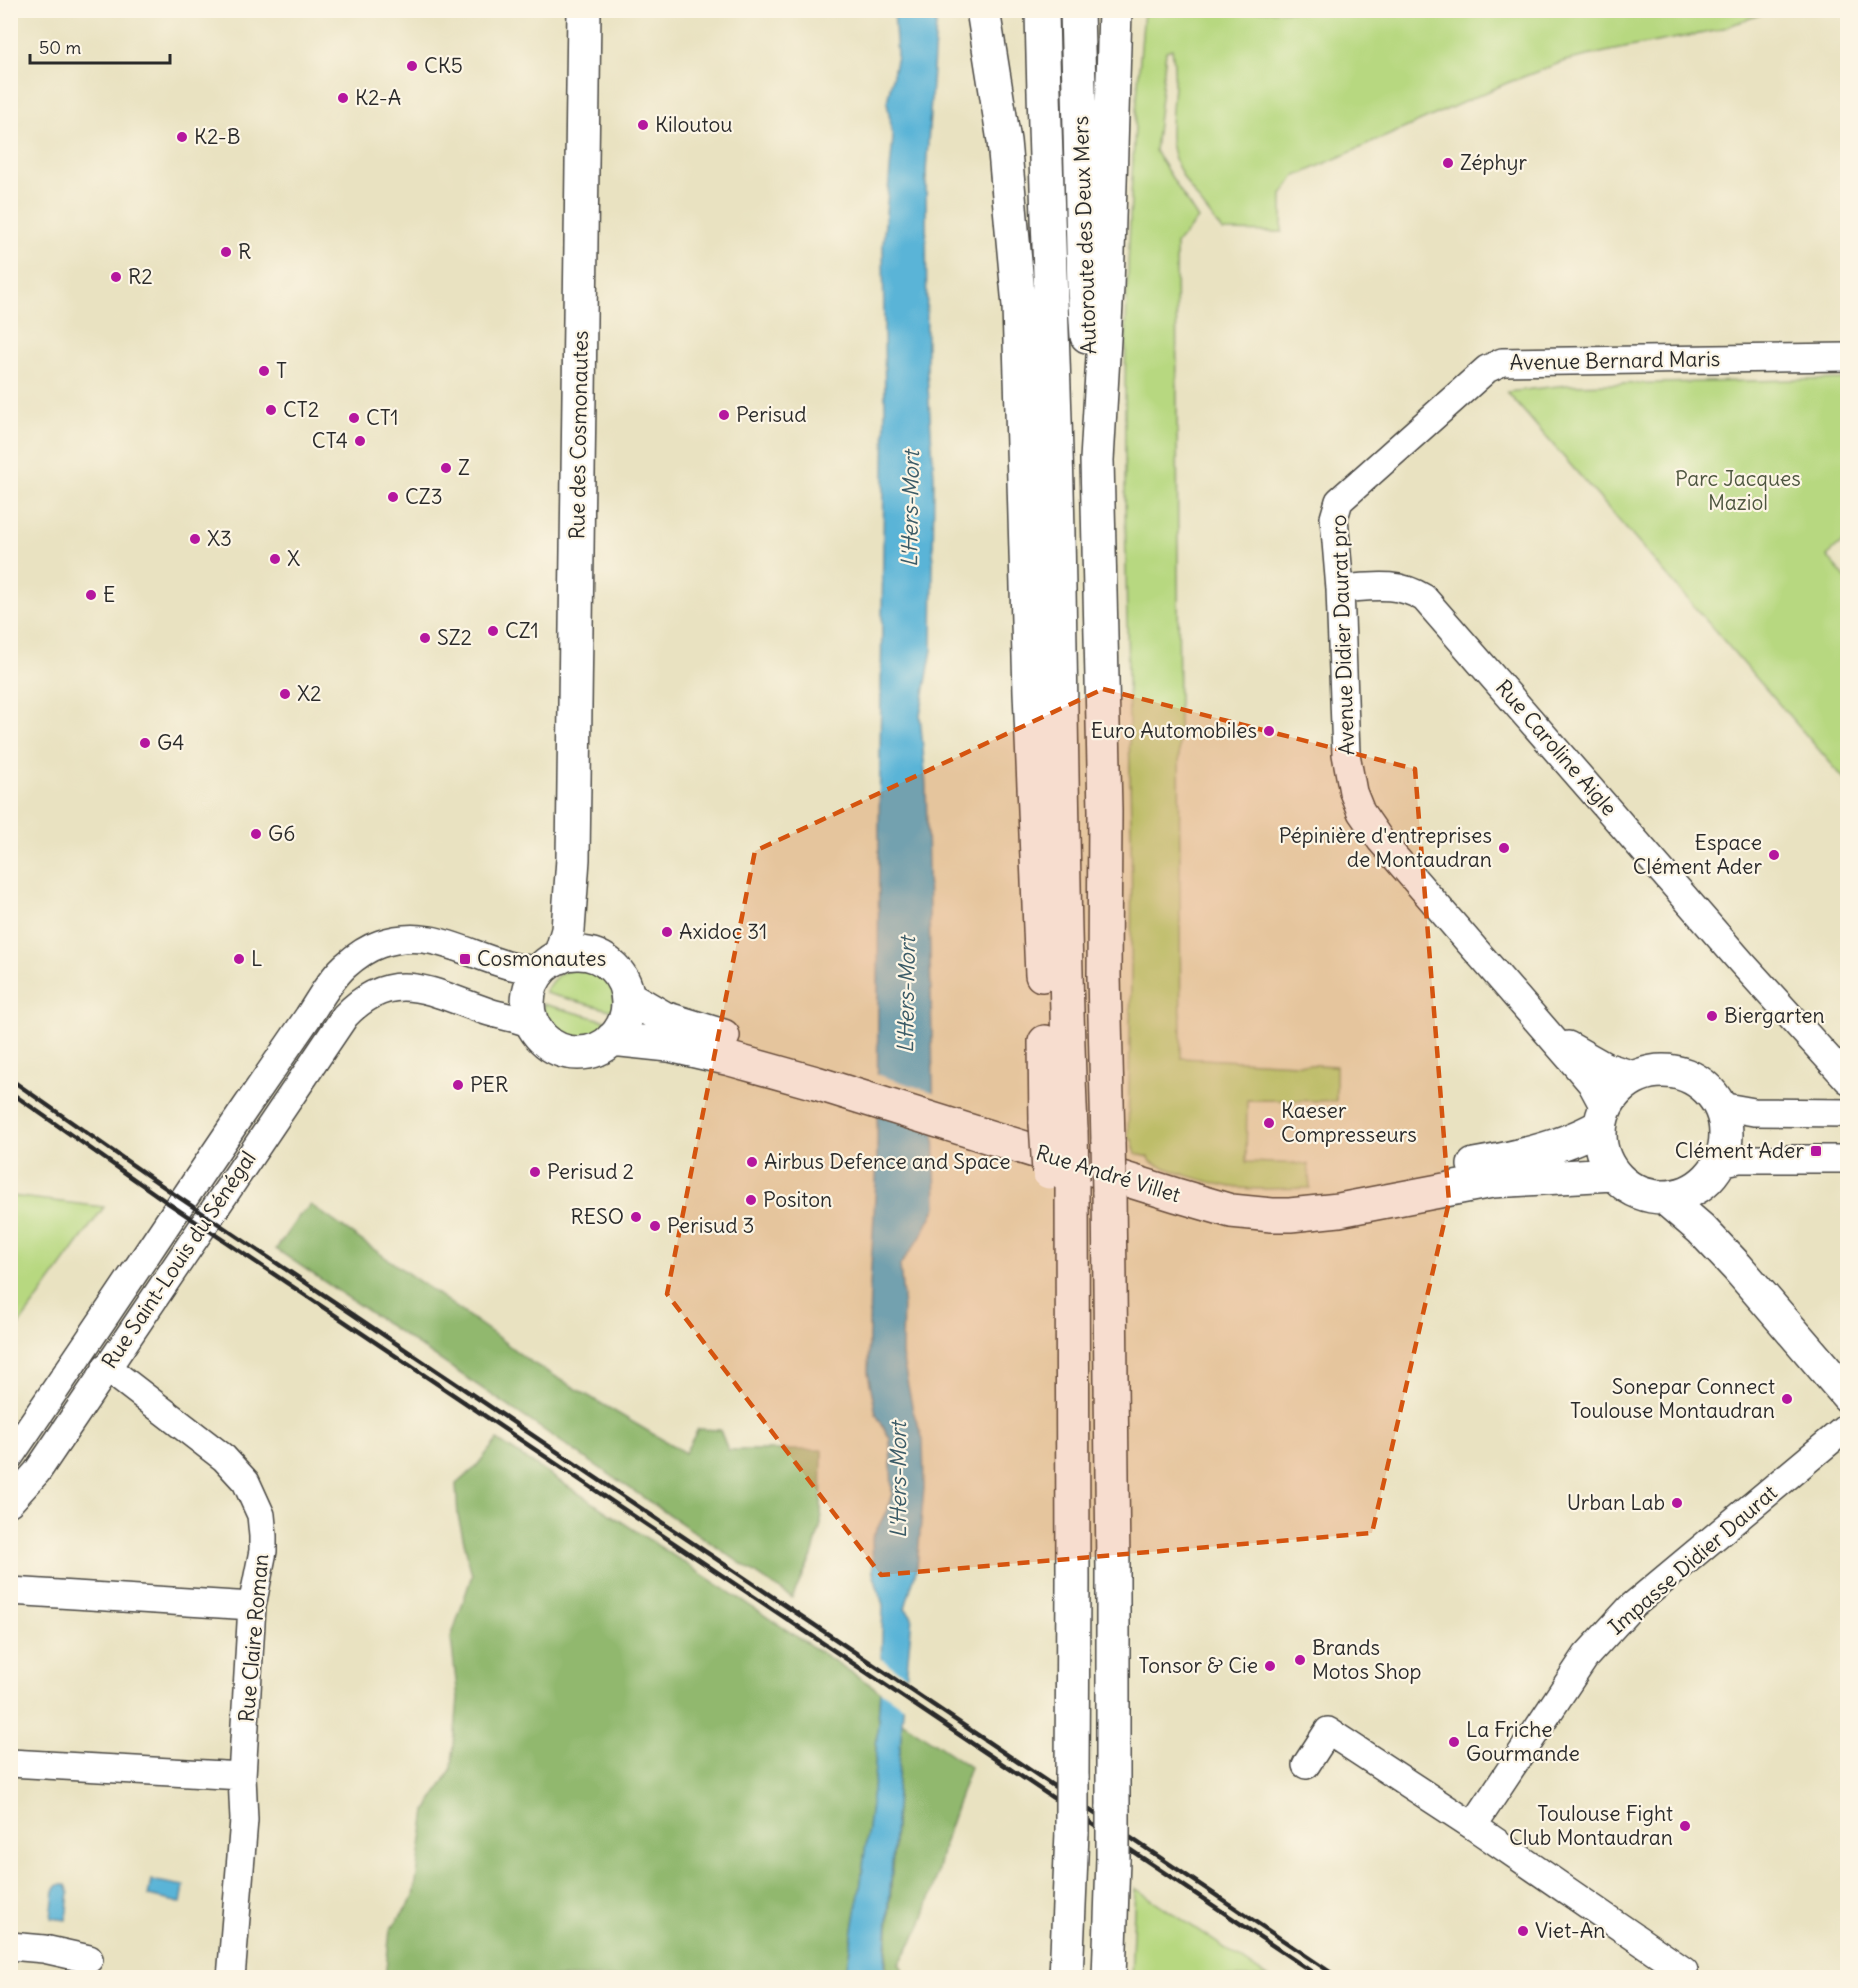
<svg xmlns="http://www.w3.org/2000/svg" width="1858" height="1988" font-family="Delius,sans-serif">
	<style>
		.green { fill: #b7d880; stroke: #718256; stroke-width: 1.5 }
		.forest { fill: #91b86e; stroke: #5e724c; stroke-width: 1.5 }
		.water { fill: #5ab4d7; stroke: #427081; stroke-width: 1.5 }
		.pier { fill: #e9e2c1 }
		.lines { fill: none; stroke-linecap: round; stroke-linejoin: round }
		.minor-casing { stroke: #484642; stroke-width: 30 }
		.major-casing { stroke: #484642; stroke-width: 36 }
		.highway-casing { stroke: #484642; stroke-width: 36 }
		.minor { stroke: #fff; stroke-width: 27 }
		.major { stroke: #fff; stroke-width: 33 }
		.highway { stroke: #fff; stroke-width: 33 }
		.rail { stroke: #2b2b2b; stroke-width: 4.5 }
		.highway-bridge-casing { stroke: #484642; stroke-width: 36; stroke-linecap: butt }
		.highway-bridge { stroke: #fff; stroke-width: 33 }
		.marked { fill: #d5540f; fill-opacity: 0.2; stroke: #d5540f; stroke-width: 4.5; stroke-dasharray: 12 8; stroke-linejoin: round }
		.poi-dot { fill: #b5179e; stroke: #fcf5e5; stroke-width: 2 }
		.labels { text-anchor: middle; stroke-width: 4.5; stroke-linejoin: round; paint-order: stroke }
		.poi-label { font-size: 21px; fill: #2b2b2b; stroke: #fcf5e5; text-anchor: start }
		.street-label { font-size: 21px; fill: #2b2b2b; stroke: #fcf5e5 }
		.park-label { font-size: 21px; fill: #4e5640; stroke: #fcf5e5 }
		.water-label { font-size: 22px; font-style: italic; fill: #3b5b67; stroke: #fcf5e5 }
	</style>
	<rect width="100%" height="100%" fill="#fcf5e5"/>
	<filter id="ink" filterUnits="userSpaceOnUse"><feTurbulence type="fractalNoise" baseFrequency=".0167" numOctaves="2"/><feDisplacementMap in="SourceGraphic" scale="12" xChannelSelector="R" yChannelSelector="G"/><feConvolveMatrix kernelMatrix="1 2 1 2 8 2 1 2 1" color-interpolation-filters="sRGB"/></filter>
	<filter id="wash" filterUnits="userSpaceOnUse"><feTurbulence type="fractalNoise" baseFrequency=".008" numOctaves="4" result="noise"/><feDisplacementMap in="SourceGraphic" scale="24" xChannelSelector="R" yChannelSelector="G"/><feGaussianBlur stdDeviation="1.35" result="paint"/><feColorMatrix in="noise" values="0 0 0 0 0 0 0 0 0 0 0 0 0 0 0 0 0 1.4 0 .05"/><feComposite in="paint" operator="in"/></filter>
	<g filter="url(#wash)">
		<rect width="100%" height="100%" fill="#e9e2c1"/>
		<!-- green -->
		<path class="green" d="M 1144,11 L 1770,11 L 1715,31 L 1619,49 L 1565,61 L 1507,83 L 1294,177 L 1282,195 L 1282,232 L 1222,231 C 1203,204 1172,173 1171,138 C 1170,108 1178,79 1172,49 L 1166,51 L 1155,151 L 1198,219 L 1176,244 L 1181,1058 L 1336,1066 L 1336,1101 L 1247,1100 L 1246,1162 L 1308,1164 L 1310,1188 C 1285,1188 1257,1191 1231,1187 C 1207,1182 1173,1172 1151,1162 L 1149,1157 L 1136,1154 L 1132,1140 L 1128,1137 C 1130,1035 1133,933 1131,831 C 1128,635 1120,439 1129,242 C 1132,165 1137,88 1144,11 Z
			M 1847,379 L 1847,538 L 1827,556 L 1847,580 L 1847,782 L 1507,392 L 1567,385 Z
			M 574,968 C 599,968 618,985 614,1011 L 545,993 C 551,979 560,972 574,968 Z
			M 543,1004 L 610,1022 C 587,1052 547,1041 543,1004 Z
			M 11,1196 L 104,1207 L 11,1336 L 10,1196 Z
			M 1135,1888 L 1268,1977 L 1131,1977 Z"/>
		<!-- forest -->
		<path class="forest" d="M 311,1205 L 491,1332 L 529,1361 L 685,1453 L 698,1429 L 720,1430 L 728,1450 L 822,1450 L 821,1524 L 812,1556 L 792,1598 L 276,1249 L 299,1216 Z
			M 497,1440 L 880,1691 L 874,1781 L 861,1882 L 845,1977 L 385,1978 L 390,1930 L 414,1897 L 426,1811 L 452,1768 L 458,1698 L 451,1638 L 472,1575 L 458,1516 L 456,1484 L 475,1468 Z
			M 902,1721 L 970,1767 L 944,1842 L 934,1887 L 920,1928 L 899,1964 L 909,1977 L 888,1978 L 886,1963 Z"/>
		<!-- water -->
		<path class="water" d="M 937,10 L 926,172 L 927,372 L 934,476 L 932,650 L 920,715 L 926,785 L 936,1207 L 920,1238 L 900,1265 L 903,1298 L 902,1355 L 913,1411 L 923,1439 L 924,1488 L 917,1567 L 905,1608 L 912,1617 L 902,1721 L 884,1977 L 845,1978 L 861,1882 L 874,1781 L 880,1691 L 883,1605 L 873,1573 L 872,1538 L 887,1510 L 892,1494 L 890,1439 L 876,1414 L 868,1373 L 870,1285 L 877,1162 L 879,829 L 885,407 L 883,245 L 893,138 L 887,102 L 897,56 L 894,11 Z
			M 151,1880 L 184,1886 L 181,1903 L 148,1896 Z
			M 58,1885 L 66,1885 L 69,1892 L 66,1920 L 51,1918 L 54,1891 Z"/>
		<!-- pier -->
		<path class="pier" d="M 875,1074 L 936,1093 L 937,1132 L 875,1113 Z
			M 878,1657 L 909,1678 L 906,1708 L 877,1689 Z"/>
	</g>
	<g filter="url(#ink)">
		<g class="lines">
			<!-- minor casing -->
			<g class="minor-casing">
				<path id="minor" d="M 1340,589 C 1370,587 1397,581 1424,598 L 1741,962 L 1848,1080
					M 1568,1045 L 1605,1066 L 1637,1076
					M 1720,1106 L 1754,1112 L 1848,1113
					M 1605,1109 L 1591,1083 L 1579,1069 L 1381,841 L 1361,812 L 1353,792 L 1346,754 L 1340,589 L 1334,518 L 1339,501 L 1487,369 L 1502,362 L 1848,357
					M 1720,1163 L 1739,1159 L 1848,1159
					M 106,1367 L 224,1458 L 246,1482 L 261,1515 L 263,1536 L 263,1551 L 252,1606 L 242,1776 L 244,1820 L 231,1978
					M 10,1456 C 90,1340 167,1223 246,1107 C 267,1077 287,1047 308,1017 C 319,1000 330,980 345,966 C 355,957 368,948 380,944 C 442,922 485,972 542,969
					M 10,1502 L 37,1472 L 345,1016 C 394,964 434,994 489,1012 C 504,1017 519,1018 533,1025
					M 10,1591 L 252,1606
					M 10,1763 L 242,1776
					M 1306,1765 L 1328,1731 L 1473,1826 L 1586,1656 L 1631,1607 L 1848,1426
					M 1473,1826 L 1684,1971
					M 10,1946 L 44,1949 L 89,1959"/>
			</g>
			<!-- major casing -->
			<g class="major-casing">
				<path id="major" d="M528 1003a50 50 0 1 1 100 0a50 50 0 1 1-100 0Z
					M 560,957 L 568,930 L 573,859 L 584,10
					M 628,997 L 664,1018 L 723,1036
					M 612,1039 L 669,1045 L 730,1059 L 816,1083 L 1176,1195 L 1231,1211 L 1272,1215 L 1290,1215 L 1339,1210 L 1492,1181 L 1613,1174
					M1600 1134a63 63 0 1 1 126 0a63 63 0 1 1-126 0Z
					M 1474,1165 C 1515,1158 1564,1147 1600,1126
					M 1665,1198 L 1701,1229 L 1737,1267 L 1848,1396"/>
			</g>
			<!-- highway casing -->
			<g class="highway-casing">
				<path id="highway" d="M 983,10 L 1004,141 L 1019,306 L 1030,692 L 1042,975
					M 1042,10 C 1045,170 1053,329 1057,489 C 1062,702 1062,916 1071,1130
					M 1077,10 L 1084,288 L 1087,336
					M 1045,1042 L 1046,1123
					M 1108,1142 L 1104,976 L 1105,811 L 1097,460 L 1107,287 L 1115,10
					M 1109,1191 L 1113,1570 L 1113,1808
					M 1072,1778 L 1073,1581 L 1072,1180
					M 1066,1978 L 1072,1832
					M 1109,1978 L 1113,1859"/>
			</g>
			<!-- minor -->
			<use href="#minor" class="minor"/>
			<!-- major -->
			<use href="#major" class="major"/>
			<!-- highway -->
			<use href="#highway" class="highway"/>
			<!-- rail -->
			<path class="rail" d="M 10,1079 L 174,1194 L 1339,1978
				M 10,1092 L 168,1203 L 1321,1978"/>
			<!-- highway-bridge casing -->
			<g class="highway-bridge-casing">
				<path id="highway-bridge" d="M 1046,1123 L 1049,1172
					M 1071,1130 L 1072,1180
					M 1108,1142 L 1109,1191
					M 1113,1808 L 1113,1859
					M 1072,1832 L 1072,1778"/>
			</g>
			<!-- highway-bridge -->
			<use href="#highway-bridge" class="highway-bridge"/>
		</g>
	</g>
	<!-- marked area -->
	<path class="marked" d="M 1103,689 L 1415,769 L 1449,1202 L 1372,1533 L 881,1575 L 667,1294 L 755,851 Z"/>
	<!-- markers -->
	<g class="poi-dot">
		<circle cx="412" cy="66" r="6"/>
		<circle cx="343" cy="98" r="6"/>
		<circle cx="643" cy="125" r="6"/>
		<circle cx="182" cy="137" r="6"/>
		<circle cx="1448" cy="163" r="6"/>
		<circle cx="226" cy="252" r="6"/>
		<circle cx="116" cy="277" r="6"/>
		<circle cx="264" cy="371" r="6"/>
		<circle cx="271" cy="410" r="6"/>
		<circle cx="724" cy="415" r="6"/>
		<circle cx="354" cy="418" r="6"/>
		<circle cx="360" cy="441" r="6"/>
		<circle cx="446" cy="468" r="6"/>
		<circle cx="393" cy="497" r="6"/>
		<circle cx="195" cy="539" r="6"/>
		<circle cx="275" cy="559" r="6"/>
		<circle cx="91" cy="595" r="6"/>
		<circle cx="493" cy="631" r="6"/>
		<circle cx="425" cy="638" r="6"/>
		<circle cx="285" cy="694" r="6"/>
		<circle cx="1269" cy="731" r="6"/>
		<circle cx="145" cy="743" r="6"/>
		<circle cx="256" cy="834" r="6"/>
		<circle cx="1504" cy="848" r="6"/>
		<circle cx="1774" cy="855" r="6"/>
		<circle cx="667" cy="932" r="6"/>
		<circle cx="239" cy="959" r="6"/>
		<rect x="459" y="953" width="12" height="12" rx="3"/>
		<circle cx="1712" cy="1016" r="6"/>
		<circle cx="458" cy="1085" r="6"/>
		<circle cx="1269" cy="1123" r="6"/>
		<rect x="1810" y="1145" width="12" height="12" rx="3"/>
		<circle cx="752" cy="1162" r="6"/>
		<circle cx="535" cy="1172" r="6"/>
		<circle cx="751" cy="1200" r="6"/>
		<circle cx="636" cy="1217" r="6"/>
		<circle cx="655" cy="1226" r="6"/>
		<circle cx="1787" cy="1399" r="6"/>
		<circle cx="1677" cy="1503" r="6"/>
		<circle cx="1300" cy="1660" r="6"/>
		<circle cx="1270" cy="1666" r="6"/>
		<circle cx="1454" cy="1742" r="6"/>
		<circle cx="1685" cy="1826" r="6"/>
		<circle cx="1523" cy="1931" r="6"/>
	</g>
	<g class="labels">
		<!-- poi labels -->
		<g class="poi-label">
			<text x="424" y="73">CK5</text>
			<text x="355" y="105">K2-A</text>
			<text x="655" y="132">Kiloutou</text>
			<text x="194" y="144">K2-B</text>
			<text x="1460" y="170">Zéphyr</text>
			<text x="238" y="259">R</text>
			<text x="128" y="284">R2</text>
			<text x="276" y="378">T</text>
			<text x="283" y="417">CT2</text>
			<text x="736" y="422">Perisud</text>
			<text x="366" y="425">CT1</text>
			<text x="348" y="448" text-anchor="end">CT4</text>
			<text x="458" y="475">Z</text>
			<text x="405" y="504">CZ3</text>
			<text x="207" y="546">X3</text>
			<text x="287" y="566">X</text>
			<text x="103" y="602">E</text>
			<text x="505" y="638">CZ1</text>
			<text x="437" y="645">SZ2</text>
			<text x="297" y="701">X2</text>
			<text x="1257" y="738" text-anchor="end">Euro Automobiles</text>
			<text x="157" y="750">G4</text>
			<text x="268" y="841">G6</text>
			<text x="1492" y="843" text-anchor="end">Pépinière d'entreprises<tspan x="1492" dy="24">de Montaudran</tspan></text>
			<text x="1762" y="850" text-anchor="end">Espace<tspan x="1762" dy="24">Clément Ader</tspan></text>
			<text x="679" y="939">Axidoc 31</text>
			<text x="251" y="966">L</text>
			<text x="477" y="966">Cosmonautes</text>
			<text x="1724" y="1023">Biergarten</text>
			<text x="470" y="1092">PER</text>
			<text x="1281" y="1118">Kaeser<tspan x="1281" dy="24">Compresseurs</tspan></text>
			<text x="1804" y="1158" text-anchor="end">Clément Ader</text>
			<text x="764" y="1169">Airbus Defence and Space</text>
			<text x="547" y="1179">Perisud 2</text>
			<text x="763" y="1207">Positon</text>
			<text x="624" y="1224" text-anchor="end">RESO</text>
			<text x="667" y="1233">Perisud 3</text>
			<text x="1775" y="1394" text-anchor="end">Sonepar Connect<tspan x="1775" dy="24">Toulouse Montaudran</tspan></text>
			<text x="1665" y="1510" text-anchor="end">Urban Lab</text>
			<text x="1312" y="1655">Brands<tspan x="1312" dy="24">Motos Shop</tspan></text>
			<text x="1258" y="1673" text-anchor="end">Tonsor &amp; Cie</text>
			<text x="1466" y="1737">La Friche<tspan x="1466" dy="24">Gourmande</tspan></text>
			<text x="1673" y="1821" text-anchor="end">Toulouse Fight<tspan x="1673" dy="24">Club Montaudran</tspan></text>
			<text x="1535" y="1938">Viet-An</text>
		</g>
		<!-- street labels -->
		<g class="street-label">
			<text transform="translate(1085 235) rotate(-92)" y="7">Autoroute des Deux Mers</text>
			<text transform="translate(1615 361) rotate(-1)" y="7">Avenue Bernard Maris</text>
			<text transform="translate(579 435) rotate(-89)" y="7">Rue des Cosmonautes</text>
			<text transform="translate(1343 635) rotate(-92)" y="7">Avenue Didier Daurat pro</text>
			<text transform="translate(1556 748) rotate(49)" y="7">Rue Caroline Aigle</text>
			<text transform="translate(1108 1174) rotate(17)" y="7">Rue André Villet</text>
			<text transform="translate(179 1260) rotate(-56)" y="7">Rue Saint-Louis du Sénégal</text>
			<text transform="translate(1693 1560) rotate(-41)" y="7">Impasse Didier Daurat</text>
			<text transform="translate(254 1638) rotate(-85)" y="7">Rue Claire Roman</text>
		</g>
		<!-- park labels -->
		<g class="park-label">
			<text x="1738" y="486">Parc Jacques<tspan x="1738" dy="24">Maziol</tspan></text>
		</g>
		<!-- water labels -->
		<g class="water-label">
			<text transform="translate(910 509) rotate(-89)" y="8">L'Hers-Mort</text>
			<text transform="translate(906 995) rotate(-89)" y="8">L'Hers-Mort</text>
			<text transform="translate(898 1480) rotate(-90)" y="8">L'Hers-Mort</text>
		</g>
	</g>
	<!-- margin -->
	<rect width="1858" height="1988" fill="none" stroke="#fcf5e5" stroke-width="36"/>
	<!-- scale -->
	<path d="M30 54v9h140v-9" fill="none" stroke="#2b2b2b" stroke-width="3"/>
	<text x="39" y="54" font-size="18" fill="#2b2b2b" stroke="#fcf5e5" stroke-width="4.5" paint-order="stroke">50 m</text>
</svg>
